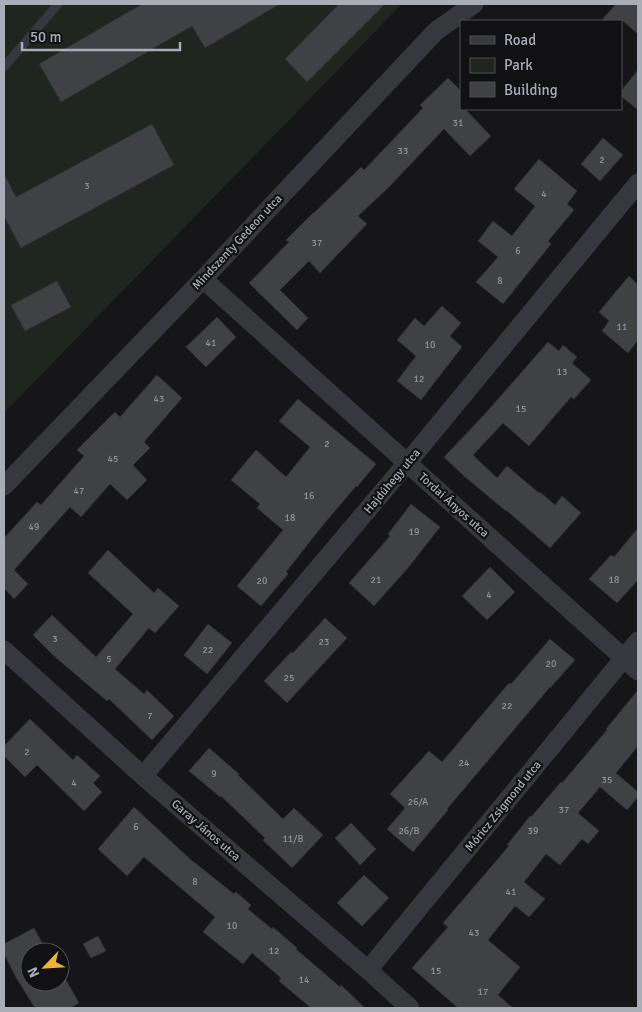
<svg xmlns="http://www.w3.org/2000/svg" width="642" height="1012" font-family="Signika,sans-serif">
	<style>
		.green { fill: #1e261f }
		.building { fill: #404145; stroke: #303034 }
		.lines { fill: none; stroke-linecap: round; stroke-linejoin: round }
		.service { stroke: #37383d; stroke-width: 9 }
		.minor { stroke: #37383d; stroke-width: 19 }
		.labels { text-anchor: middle; stroke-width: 4.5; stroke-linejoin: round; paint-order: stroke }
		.number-label { font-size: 10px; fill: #8e929b }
		.street-label { font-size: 12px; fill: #a8adb8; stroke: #111113 }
	</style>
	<rect width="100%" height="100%" fill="#161618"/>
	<!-- green -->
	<path class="green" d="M 4,4 L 402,4 L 4,413 Z"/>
	<!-- building -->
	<path class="building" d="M 142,4 L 280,4 L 205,48 L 192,26 L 61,102 L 39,64 Z
		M 339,4 L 385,4 L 307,82 L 285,59 Z
		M 616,4 L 638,4 L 638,34 L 623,21 L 601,21 Z
		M 638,70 L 638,110 L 621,96 L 621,91 Z
		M 448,78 L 461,91 L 461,109 L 465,109 L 491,136 L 470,156 L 444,129 L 388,188 L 358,216 L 367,224 L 320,273 L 309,261 L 280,290 L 308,318 L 297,330 L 249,283 L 289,242 L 286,240 L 313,213 L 314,213 L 361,167 L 364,170 L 423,108 L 420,105 Z
		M 152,124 L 174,165 L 21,248 L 4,216 L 4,174 L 16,197 Z
		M 603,138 L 623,155 L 600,181 L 581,164 Z
		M 539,159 L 577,191 L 567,204 L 574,210 L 548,241 L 551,244 L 503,304 L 476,282 L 498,257 L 478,241 L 493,221 L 512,236 L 535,206 L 514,189 Z
		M 629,276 L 638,285 L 638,340 L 628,353 L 602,331 L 609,321 L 599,312 Z
		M 57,281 L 71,307 L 25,331 L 11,305 Z
		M 442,306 L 461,323 L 450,336 L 462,347 L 421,400 L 397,381 L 416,356 L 397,340 L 415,318 L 424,326 Z
		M 217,317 L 236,337 L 206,367 L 186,347 Z
		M 548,342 L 559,351 L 563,345 L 577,357 L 572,363 L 591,380 L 574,399 L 571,397 L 529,446 L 503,423 L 473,455 L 497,478 L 507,466 L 539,493 L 540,492 L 555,505 L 562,496 L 581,513 L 550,548 L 506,510 L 506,511 L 465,477 L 444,457 L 484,415 Z
		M 157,375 L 182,398 L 144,442 L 150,448 L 133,465 L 147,480 L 127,500 L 110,484 L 81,517 L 70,507 L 14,570 L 28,584 L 14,599 L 4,588 L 4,538 L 37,502 L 41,505 L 84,456 L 77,450 L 115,412 L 120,417 Z
		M 298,399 L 376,464 L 357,487 L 356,486 L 323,525 L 286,572 L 288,574 L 261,606 L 237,586 L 283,530 L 257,508 L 260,504 L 231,480 L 256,450 L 286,477 L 310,447 L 279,421 Z
		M 411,504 L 440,527 L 408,568 L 374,606 L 349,583 L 390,536 L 388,534 Z
		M 638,528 L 638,580 L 617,603 L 589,579 L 611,555 L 614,557 Z
		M 108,550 L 154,593 L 158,588 L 179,606 L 155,633 L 149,628 L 115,669 L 144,694 L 147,690 L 174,716 L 152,740 L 109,699 L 107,701 L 54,656 L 33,635 L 52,615 L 96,657 L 133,614 L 88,573 Z
		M 490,567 L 515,592 L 487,620 L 462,596 Z
		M 325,618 L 347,638 L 287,703 L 264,681 L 291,652 L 293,653 Z
		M 208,624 L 232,643 L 207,674 L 184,655 Z
		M 550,639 L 575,660 L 550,688 L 550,687 L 447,809 L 448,810 L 413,852 L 387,829 L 405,808 L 390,794 L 429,751 L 442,762 L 509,683 L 511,684 Z
		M 638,690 L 638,746 L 616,773 L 638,792 L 638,797 L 627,810 L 600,787 L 578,813 L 599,831 L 588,844 L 582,839 L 560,865 L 546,854 L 524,882 L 545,899 L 529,917 L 515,906 L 488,940 L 520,967 L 498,995 L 513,1008 L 458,1008 L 412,968 L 448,927 L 443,923 L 509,846 L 507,845 L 530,816 L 531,817 L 561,782 L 562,783 L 607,730 L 606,729 Z
		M 30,719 L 73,760 L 77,755 L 100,776 L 93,783 L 102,792 L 84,811 L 37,765 L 25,777 L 4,756 L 4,746 Z
		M 209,748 L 239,774 L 238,775 L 283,819 L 294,808 L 323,835 L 292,868 L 263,840 L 265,838 L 221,796 L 220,797 L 189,771 Z
		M 134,807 L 190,859 L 234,894 L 236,892 L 251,905 L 248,909 L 272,929 L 273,927 L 297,948 L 296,949 L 340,987 L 341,985 L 365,1008 L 311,1008 L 279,981 L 281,978 L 252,953 L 243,964 L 203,932 L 215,917 L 144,857 L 127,876 L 98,849 Z
		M 351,823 L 376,849 L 360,865 L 335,838 Z
		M 364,875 L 389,898 L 362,926 L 337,903 Z
		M 34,928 L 47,952 L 30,952 L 30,982 L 60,982 L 60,971 L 61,971 L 79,1003 L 70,1008 L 35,1008 L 17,979 L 4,954 L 4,944 Z
		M 98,936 L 106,951 L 91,958 L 83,944 Z"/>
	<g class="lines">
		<!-- service -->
		<path class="service" d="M 4,67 L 58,4"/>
		<!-- minor -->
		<path class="minor" d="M 203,279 L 638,671
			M 4,486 L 203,279 L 436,31 L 474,4
			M 4,650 L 143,776 L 368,970 L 410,1008
			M 143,776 L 407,463 L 638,183
			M 368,970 L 638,641"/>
	</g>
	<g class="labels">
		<!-- number labels -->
		<g class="number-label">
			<text x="458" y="126">31</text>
			<text x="403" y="154">33</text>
			<text x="602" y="163">2</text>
			<text x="87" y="189">3</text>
			<text x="544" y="197">4</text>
			<text x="317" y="246">37</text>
			<text x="518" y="254">6</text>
			<text x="500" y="284">8</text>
			<text x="622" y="330">11</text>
			<text x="211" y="346">41</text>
			<text x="430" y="348">10</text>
			<text x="562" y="375">13</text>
			<text x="419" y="382">12</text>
			<text x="159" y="402">43</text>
			<text x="521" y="412">15</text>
			<text x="327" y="447">2</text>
			<text x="113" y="462">45</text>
			<text x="79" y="494">47</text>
			<text x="309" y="499">16</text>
			<text x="290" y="521">18</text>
			<text x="34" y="530">49</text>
			<text x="414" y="535">19</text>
			<text x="376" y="583">21</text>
			<text x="614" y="583">18</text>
			<text x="262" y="584">20</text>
			<text x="489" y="598">4</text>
			<text x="55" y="642">3</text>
			<text x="324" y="645">23</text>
			<text x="208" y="653">22</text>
			<text x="109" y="662">5</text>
			<text x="551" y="667">20</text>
			<text x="289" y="681">25</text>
			<text x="507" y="709">22</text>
			<text x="150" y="719">7</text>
			<text x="27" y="755">2</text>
			<text x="464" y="766">24</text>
			<text x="214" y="777">9</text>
			<text x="607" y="783">35</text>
			<text x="74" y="786">4</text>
			<text x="418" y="805">26/A</text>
			<text x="564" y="813">37</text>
			<text x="136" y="830">6</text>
			<text x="409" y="834">26/B</text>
			<text x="533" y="834">39</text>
			<text x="293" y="842">11/B</text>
			<text x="195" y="885">8</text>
			<text x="511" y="895">41</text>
			<text x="232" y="929">10</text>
			<text x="474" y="936">43</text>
			<text x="274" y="954">12</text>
			<text x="436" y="974">15</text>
			<text x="304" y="983">14</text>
			<text x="483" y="995">17</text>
		</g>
		<!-- street labels -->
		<g class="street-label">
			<text transform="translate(237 242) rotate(-47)" y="4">Mindszenty Gedeon utca</text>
			<text transform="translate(392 481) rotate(-50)" y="4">Hajdúhegy utca</text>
			<text transform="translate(454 505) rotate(42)" y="4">Tordai Ányos utca</text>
			<text transform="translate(503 806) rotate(-51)" y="4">Móricz Zsigmond utca</text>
			<text transform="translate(206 830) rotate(41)" y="4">Garay János utca</text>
		</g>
	</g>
	<!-- border -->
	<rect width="642" height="1012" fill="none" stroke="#a8adb8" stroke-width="10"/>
	<!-- legend -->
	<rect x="460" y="20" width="162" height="90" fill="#111113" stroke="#4d4f55"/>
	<rect x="470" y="36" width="25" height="8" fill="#37383d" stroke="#4d4f55"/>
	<text x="504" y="45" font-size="15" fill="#a8adb8">Road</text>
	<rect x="470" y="58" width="25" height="15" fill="#1e261f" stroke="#4d4f55"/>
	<text x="504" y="70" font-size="15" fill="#a8adb8">Park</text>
	<rect x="470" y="82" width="25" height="15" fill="#404145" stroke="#4d4f55"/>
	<text x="504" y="95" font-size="15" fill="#a8adb8">Building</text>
	<!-- north arrow -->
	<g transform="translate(45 967) rotate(245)"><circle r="24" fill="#111113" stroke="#4d4f55"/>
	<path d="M0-4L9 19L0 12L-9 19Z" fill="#f2b134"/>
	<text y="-8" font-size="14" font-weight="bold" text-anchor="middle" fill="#a8adb8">N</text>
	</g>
	<!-- scale -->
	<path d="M22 42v8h158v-8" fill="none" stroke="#a8adb8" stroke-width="2.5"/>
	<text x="30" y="42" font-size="15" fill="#a8adb8" stroke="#111113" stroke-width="4" paint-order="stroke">50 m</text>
</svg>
